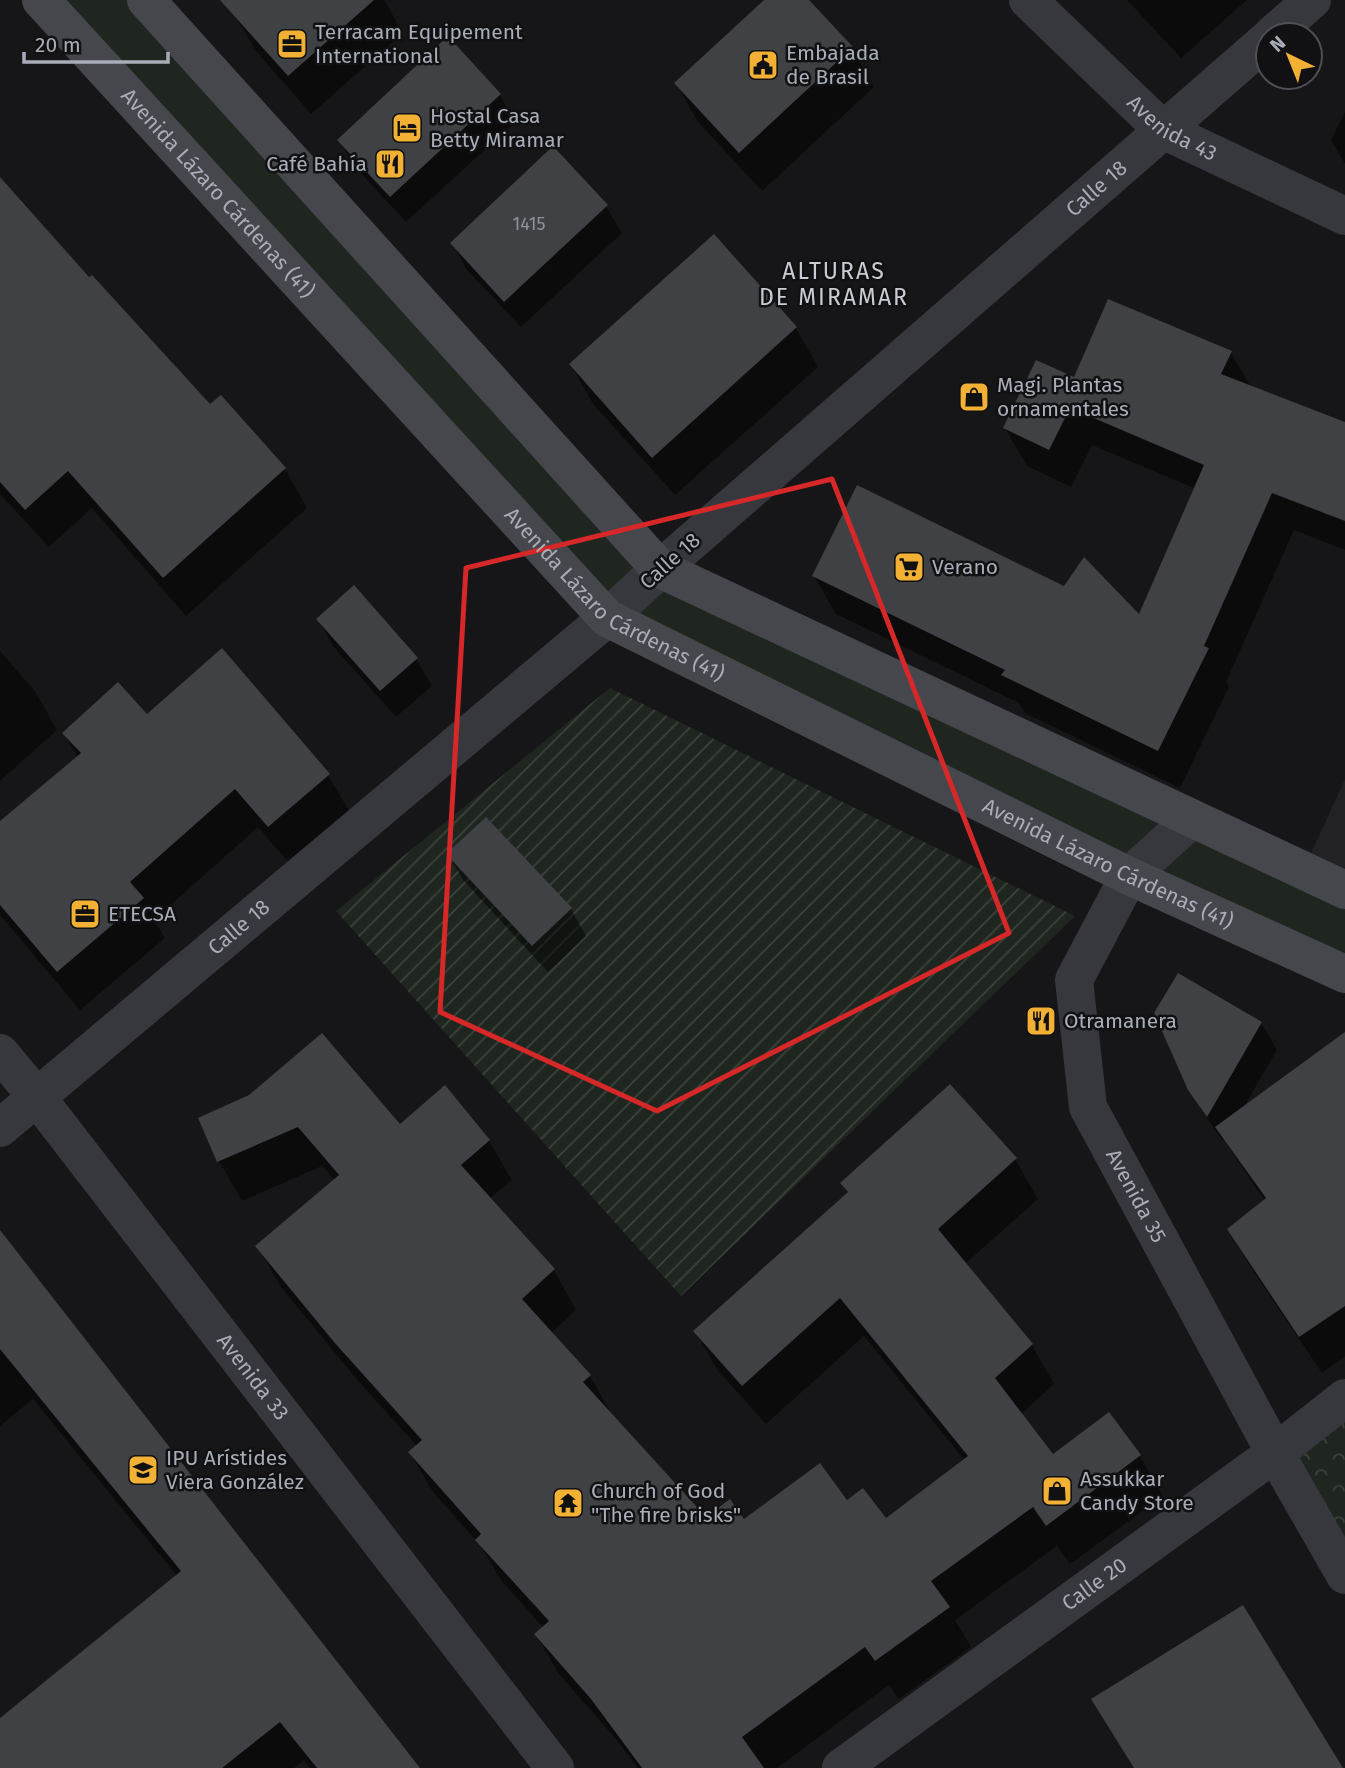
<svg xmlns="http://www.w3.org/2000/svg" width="1345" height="1768" font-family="'Fira Sans',sans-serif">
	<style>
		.built { fill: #222225 }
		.grass { fill: #1e261f }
		.park { fill: url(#park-crowns) }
		.garden { fill: url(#garden-furrows) }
		.shadow { fill: #0007 }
		.building { fill: #404145 }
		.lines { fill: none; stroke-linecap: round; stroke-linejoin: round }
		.minor { stroke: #37383d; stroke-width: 38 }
		.tertiary { stroke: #37383d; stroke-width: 38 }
		.secondary { stroke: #45474d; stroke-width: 38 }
		.marked { fill: none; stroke: #d62828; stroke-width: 5; stroke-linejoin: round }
		.labels { text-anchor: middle; stroke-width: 5; stroke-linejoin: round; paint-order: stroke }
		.number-label { font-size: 18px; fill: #8e929b }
		.poi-label { font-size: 21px; fill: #a8adb8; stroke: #111113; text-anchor: start }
		.street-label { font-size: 21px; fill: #a8adb8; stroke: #111113 }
		.neighbourhood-label { font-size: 23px; letter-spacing: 2px; fill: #c9ccd4; stroke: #111113 }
	</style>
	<defs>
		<pattern id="park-crowns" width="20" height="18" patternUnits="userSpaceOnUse" patternTransform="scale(1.75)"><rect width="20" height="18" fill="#1e261f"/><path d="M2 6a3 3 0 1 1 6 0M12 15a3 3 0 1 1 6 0" fill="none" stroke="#3c433d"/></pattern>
		<pattern id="garden-furrows" width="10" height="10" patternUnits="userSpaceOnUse" patternTransform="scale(1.75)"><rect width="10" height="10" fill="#1e261f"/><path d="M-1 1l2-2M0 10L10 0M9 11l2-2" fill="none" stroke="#3c433d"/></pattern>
	</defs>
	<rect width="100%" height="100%" fill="#161618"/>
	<!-- built -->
	<path class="built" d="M 1345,779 L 1345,890 L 1303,871 Z"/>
	<!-- grass -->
	<path class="grass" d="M 40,0 L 142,0 L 660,569 L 1345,890 L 1345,974 L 607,618 Z"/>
	<!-- park -->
	<path class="park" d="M 1345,1398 L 1345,1575 L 1275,1453 Z"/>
	<!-- garden -->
	<path class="garden" d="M 610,688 L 1075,916 L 681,1296 L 336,911 Z"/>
	<!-- shadow -->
	<path class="shadow" d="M 247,0 L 384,0 L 403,33 L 311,114 L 256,51 L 233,12 Z
		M 766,0 L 807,0 L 852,48 L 874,87 L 762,191 L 698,122 L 676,83 Z
		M 1127,0 L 1247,0 L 1181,58 Z
		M 500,95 L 515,122 L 406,222 L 355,167 L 339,140 Z
		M 1345,112 L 1345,164 L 1331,140 Z
		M 0,179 L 89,280 L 210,407 L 220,397 L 285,469 L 307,508 L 186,616 L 92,508 L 49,547 L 0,494 Z
		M 606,206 L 622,233 L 521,327 L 467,270 L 452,243 Z
		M 714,237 L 796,328 L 818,367 L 675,495 L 593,404 L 571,365 Z
		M 1231,353 L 1251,387 L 1345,424 L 1345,550 L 1294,530 L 1226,682 L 1229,687 L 1180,788 L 1025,713 L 1019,703 L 836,614 L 814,576 L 1064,588 L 1139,617 L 1196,489 L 1092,445 L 1071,487 L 1027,466 L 1005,428 L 1075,380 Z
		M 318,619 L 416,659 L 432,686 L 396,717 L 333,646 Z
		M 0,651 L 35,691 L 57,730 L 0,781 Z
		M 146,716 L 328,775 L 351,814 L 291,865 L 258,827 L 154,920 L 165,938 L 80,1010 L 0,915 L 0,823 L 78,758 L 64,733 Z
		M 486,820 L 571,909 L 586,936 L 548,972 L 464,881 L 448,855 Z
		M 1261,1023 L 1277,1050 L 1242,1110 L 1345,1054 L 1345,1356 L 1322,1373 L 1250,1266 L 1229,1230 L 1265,1201 L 1224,1140 L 1223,1141 L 1206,1117 L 1190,1089 Z
		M 200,1119 L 400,1126 L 489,1141 L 512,1180 L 489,1199 L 554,1270 L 576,1310 L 551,1333 L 590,1376 L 612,1415 L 706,1519 L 744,1522 L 846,1503 L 885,1521 L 965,1461 L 864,1336 L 766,1424 L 718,1371 L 695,1331 L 848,1194 L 842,1183 L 1015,1159 L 1038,1199 L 965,1264 L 1032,1345 L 1054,1384 L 1021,1414 L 1053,1457 L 1109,1415 L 1140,1456 L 1163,1496 L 1070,1564 L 1057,1546 L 955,1620 L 971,1647 L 899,1699 L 889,1685 L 777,1768 L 638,1768 L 616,1739 L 559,1674 L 536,1635 L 544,1628 L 500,1579 L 481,1546 L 433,1492 L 410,1453 L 417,1446 L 359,1382 L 280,1286 L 258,1246 L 335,1181 L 322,1166 L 242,1201 L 219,1161 Z
		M 0,1258 L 418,1768 L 310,1768 L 304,1760 L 294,1768 L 0,1768 L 0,1720 L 177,1576 L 33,1399 L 0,1426 Z"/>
	<!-- building -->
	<path class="building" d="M 220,0 L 374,0 L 288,76 Z
		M 764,0 L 809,0 L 853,47 L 739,153 L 674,83 Z
		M 448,36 L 501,94 L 390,197 L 337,140 Z
		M 553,146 L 608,205 L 504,302 L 450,243 Z
		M 0,177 L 89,277 L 92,275 L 210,404 L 221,395 L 286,468 L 163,578 L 68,471 L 25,510 L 0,482 Z
		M 714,234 L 797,327 L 652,458 L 569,364 Z
		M 1108,299 L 1232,351 L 1221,374 L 1345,422 L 1345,521 L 1272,493 L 1204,646 L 1209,648 L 1158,751 L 1001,675 L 1005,670 L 812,576 L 857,485 L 1064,586 L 1084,557 L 1139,614 L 1204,465 L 1070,408 L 1049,450 L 1003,428 L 1036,360 L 1074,377 Z
		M 354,585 L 418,658 L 380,691 L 316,619 Z
		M 222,648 L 330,774 L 268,827 L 235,789 L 130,882 L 144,898 L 57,972 L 0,905 L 0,821 L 81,753 L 62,733 L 118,682 L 147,714 Z
		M 486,817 L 572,908 L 532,946 L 446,854 Z
		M 1178,973 L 1262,1022 L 1207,1117 L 1188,1090 L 1154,1013 Z
		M 1345,1032 L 1345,1306 L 1299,1337 L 1227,1229 L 1266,1198 L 1215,1127 Z
		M 322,1033 L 400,1124 L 445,1085 L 490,1140 L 461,1165 L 555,1269 L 522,1299 L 591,1375 L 583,1382 L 706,1517 L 730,1499 L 744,1519 L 820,1463 L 847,1500 L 863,1488 L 886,1518 L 968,1456 L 840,1298 L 742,1386 L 693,1331 L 848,1192 L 840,1183 L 950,1084 L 1017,1158 L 938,1229 L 1033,1344 L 995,1378 L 1053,1454 L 1109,1412 L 1141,1455 L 1046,1526 L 1033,1507 L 931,1581 L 950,1607 L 875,1661 L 865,1647 L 742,1737 L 764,1768 L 642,1768 L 591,1699 L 534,1634 L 549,1621 L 475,1540 L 481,1534 L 408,1452 L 422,1440 L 334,1342 L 255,1246 L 339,1175 L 298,1127 L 217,1162 L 198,1118 L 249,1095 Z
		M 0,1230 L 420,1768 L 317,1768 L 280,1722 L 222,1768 L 0,1768 L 0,1718 L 181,1571 L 0,1349 Z
		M 1243,1605 L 1343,1768 L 1134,1768 L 1091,1699 Z"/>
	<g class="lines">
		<!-- minor -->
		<g class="minor">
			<path id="s1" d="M 1028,0 L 1163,130 L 1345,216"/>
			<path d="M 1272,35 L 1312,0"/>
			<path id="s2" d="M 660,569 L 1268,39"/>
			<path id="s3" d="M 1191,820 L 1129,876 L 1074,980 L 1088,1107 L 1275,1453 L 1345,1575"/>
			<path id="s4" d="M 0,1053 L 36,1096 L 555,1768"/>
			<path id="s5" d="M 841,1768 L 1275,1453 L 1345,1398"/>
		</g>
		<!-- tertiary -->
		<path class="tertiary" id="s6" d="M 0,1128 L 607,618 L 660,569"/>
		<!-- secondary -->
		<g class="secondary">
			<path id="s7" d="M 41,0 L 607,618 L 1129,876 L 1345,974"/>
			<path d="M 146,0 L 660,569 L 1345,890"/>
		</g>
	</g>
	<!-- marked area -->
	<path class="marked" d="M 832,479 L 1009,933 L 657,1111 L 440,1012 L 466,568 Z"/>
	<!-- icons -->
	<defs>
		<g id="office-square" transform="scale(1.575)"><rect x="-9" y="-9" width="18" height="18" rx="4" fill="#f2b134" stroke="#111113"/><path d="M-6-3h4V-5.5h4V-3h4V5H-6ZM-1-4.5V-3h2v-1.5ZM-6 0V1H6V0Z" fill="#111"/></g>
		<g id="civic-square" transform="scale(1.575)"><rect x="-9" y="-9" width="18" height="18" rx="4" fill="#f2b134" stroke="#111113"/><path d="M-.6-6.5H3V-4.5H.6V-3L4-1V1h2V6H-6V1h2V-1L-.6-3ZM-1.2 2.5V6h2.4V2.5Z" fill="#111"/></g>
		<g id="hotel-square" transform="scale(1.575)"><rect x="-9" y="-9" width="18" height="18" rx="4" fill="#f2b134" stroke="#111113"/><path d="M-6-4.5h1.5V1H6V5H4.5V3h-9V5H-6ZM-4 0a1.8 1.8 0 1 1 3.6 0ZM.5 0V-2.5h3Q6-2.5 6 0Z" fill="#111"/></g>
		<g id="restaurant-square" transform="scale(1.575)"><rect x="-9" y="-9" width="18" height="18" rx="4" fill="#f2b134" stroke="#111113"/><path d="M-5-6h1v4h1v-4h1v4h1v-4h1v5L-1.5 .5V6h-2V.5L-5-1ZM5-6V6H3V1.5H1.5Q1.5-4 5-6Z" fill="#111"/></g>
		<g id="shop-square" transform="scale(1.575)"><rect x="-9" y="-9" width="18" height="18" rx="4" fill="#f2b134" stroke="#111113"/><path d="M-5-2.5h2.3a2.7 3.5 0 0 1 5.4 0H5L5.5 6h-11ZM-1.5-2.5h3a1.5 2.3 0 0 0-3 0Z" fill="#111"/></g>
		<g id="supermarket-square" transform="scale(1.575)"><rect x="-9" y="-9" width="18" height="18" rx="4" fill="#f2b134" stroke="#111113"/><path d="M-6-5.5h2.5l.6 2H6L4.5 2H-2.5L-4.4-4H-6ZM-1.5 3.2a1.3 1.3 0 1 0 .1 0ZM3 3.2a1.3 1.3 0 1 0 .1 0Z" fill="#111"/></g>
		<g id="school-square" transform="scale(1.575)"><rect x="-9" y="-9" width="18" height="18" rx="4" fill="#f2b134" stroke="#111113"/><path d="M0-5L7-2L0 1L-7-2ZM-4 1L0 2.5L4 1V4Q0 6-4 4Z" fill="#111"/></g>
		<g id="temple-square" transform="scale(1.575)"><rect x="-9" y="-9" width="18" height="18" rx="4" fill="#f2b134" stroke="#111113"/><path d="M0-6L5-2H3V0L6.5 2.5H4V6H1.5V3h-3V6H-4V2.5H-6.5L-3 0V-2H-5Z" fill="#111"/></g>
	</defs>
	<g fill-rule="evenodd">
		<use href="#office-square" x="292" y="44"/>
		<use href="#civic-square" x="763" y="65"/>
		<use href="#hotel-square" x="407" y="128"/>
		<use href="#restaurant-square" x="390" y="164"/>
		<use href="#shop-square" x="974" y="397"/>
		<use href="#supermarket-square" x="909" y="567"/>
		<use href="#office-square" x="85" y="914"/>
		<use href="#restaurant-square" x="1041" y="1021"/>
		<use href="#school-square" x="143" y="1470"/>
		<use href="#shop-square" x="1057" y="1491"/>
		<use href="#temple-square" x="568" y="1503"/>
	</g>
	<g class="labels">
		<!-- number labels -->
		<g class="number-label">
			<text x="529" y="230">1415</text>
		</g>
		<!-- poi labels -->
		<g class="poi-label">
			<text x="315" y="39">Terracam Equipement<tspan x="315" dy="24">International</tspan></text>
			<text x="786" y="60">Embajada<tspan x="786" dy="24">de Brasil</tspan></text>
			<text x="430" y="123">Hostal Casa<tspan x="430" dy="24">Betty Miramar</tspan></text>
			<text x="367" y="171" text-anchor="end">Café Bahía</text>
			<text x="997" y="392">Magi. Plantas<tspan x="997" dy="24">ornamentales</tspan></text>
			<text x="932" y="574">Verano</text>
			<text x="108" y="921">ETECSA</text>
			<text x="1064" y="1028">Otramanera</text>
			<text x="166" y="1465">IPU Arístides<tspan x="166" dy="24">Viera González</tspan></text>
			<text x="1080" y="1486">Assukkar<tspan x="1080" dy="24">Candy Store</tspan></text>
			<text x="591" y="1498">Church of God<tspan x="591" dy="24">"The fire brisks"</tspan></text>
		</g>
		<!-- street labels -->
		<g class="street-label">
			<text dy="7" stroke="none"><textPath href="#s1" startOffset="194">Avenida 43</textPath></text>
			<text dy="7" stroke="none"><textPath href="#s2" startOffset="579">Calle 18</textPath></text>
			<text dy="7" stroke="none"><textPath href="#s7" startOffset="262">Avenida Lázaro Cárdenas (41)</textPath></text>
			<text transform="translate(670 561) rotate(-42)" y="7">Calle 18</text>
			<text dy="7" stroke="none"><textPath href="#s7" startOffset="830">Avenida Lázaro Cárdenas (41)</textPath></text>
			<text dy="7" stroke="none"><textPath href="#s7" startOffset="1396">Avenida Lázaro Cárdenas (41)</textPath></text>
			<text dy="7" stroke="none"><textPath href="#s6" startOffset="312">Calle 18</textPath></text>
			<text dy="7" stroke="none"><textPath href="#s3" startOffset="430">Avenida 35</textPath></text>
			<text dy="7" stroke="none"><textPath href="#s4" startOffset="411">Avenida 33</textPath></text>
			<text dy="7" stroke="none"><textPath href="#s5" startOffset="313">Calle 20</textPath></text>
		</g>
		<!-- neighbourhood labels -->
		<g class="neighbourhood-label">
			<text x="834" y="279">ALTURAS<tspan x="834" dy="26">DE MIRAMAR</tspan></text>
		</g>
	</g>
	<!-- north arrow -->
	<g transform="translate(1289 56) rotate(317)"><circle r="33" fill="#111113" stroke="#4d4f55" stroke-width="2"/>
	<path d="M0-5L12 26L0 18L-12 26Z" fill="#f2b134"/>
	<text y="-10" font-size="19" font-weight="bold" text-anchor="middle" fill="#a8adb8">N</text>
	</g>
	<!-- scale -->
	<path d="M24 52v10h144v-10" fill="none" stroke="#a8adb8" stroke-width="3.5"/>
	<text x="35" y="52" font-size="21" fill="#a8adb8" stroke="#111113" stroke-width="5" paint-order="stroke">20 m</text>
</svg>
